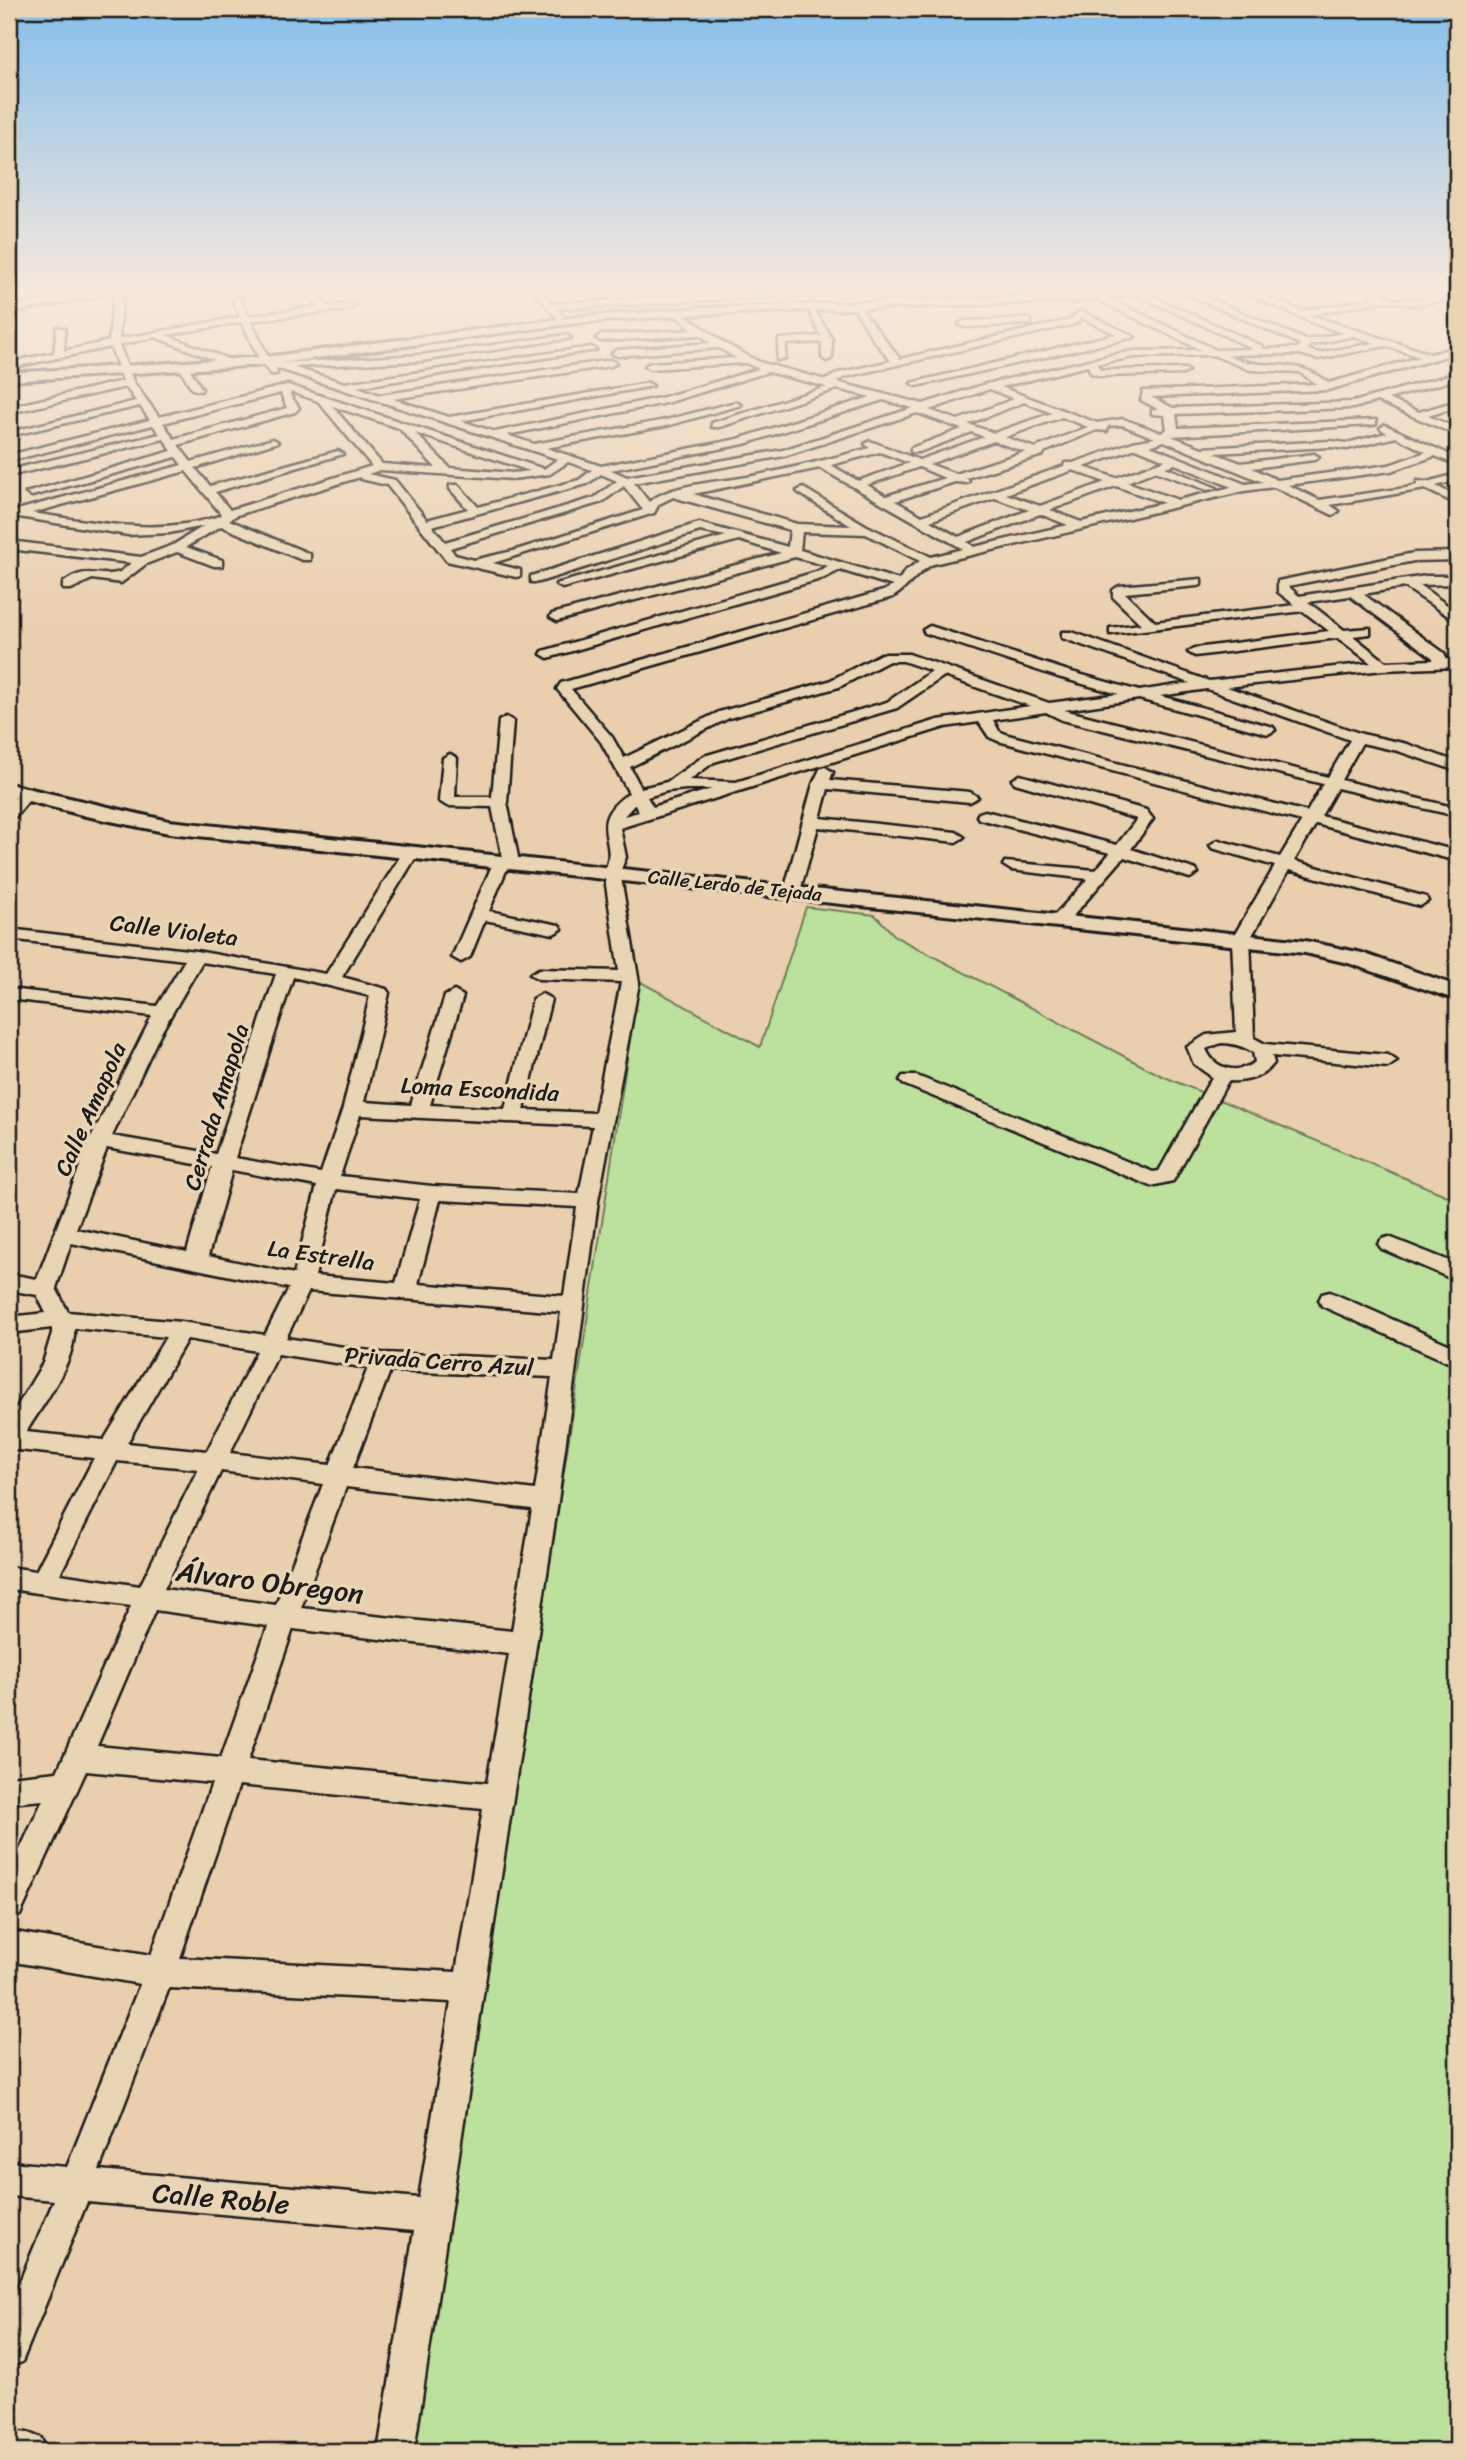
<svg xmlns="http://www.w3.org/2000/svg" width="1466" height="2460" font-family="Sriracha,sans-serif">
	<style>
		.green { fill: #bbe19c; stroke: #6c7e5c; stroke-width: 2 }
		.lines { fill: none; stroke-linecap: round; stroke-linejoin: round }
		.minor-casing { stroke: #1c1c1c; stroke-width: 5 }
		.major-casing { stroke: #1c1c1c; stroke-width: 6 }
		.minor { fill: #e9d5b3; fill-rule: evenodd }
		.major { fill: #e9d5b3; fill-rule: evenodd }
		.labels { text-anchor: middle; stroke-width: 7; stroke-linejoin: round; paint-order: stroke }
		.far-street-label { font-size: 19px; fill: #1c1c1c; stroke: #e9d5b3 }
		.street-label { font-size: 23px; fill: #1c1c1c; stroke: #e9d5b3 }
		.near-street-label { font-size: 28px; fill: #1c1c1c; stroke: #e9d5b3 }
	</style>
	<rect width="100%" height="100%" fill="#eacfaf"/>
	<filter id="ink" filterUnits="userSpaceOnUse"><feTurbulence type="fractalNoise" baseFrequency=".0143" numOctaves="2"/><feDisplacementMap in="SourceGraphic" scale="14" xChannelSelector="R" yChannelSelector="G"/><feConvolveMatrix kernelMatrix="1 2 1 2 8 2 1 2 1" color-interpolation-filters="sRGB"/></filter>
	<g filter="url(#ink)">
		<!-- green -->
		<path class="green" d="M 806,907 L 875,915 L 896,937 L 1160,1075 L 1457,1200 L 1457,2451 L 414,2451 L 639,981 L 760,1047 Z"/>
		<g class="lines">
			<!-- minor casing -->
			<g class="minor-casing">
				<path id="minor" d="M 9,288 L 13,288 L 15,299 L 20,305 L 115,288 L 133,288 L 123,292 L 119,339 L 240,317 L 233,300 L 237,297 L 241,300 L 249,316 L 317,307 L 306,288 L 314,288 L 326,306 L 353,304 L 355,306 L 350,309 L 251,321 L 269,359 L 281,363 L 421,355 L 566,335 L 571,338 L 421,361 L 292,367 L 345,383 L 591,347 L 596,350 L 357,387 L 380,395 L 611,360 L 616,363 L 611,366 L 393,399 L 449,417 L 648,383 L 653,386 L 461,421 L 495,432 L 664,397 L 759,369 L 746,363 L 650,369 L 645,366 L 650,363 L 736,358 L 719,348 L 617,356 L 612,353 L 617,350 L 711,343 L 700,335 L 601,341 L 596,338 L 601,335 L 693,330 L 675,315 L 673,313 L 678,310 L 724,343 L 759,362 L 826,380 L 838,373 L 891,361 L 873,339 L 852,305 L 856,302 L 900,359 L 1069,320 L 1081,311 L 1135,337 L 916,386 L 911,383 L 1116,334 L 1082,318 L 1075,324 L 845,377 L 836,382 L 923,404 L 986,384 L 1112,355 L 1134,351 L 1201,350 L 1100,301 L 1085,288 L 1094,288 L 1106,297 L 1216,350 L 1253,349 L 1129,291 L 1136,289 L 1262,346 L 1263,349 L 1298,348 L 1300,344 L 1173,288 L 1184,288 L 1306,340 L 1343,333 L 1313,323 L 1235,288 L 1246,288 L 1301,311 L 1372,299 L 1374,298 L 1370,294 C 1377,286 1387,288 1397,288 L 1380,293 L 1394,299 L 1415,300 L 1457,292 L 1457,298 L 1415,305 L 1382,301 L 1310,315 L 1431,354 L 1457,347 L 1457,353 L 1328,390 L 1151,397 L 1173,408 L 1353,402 L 1457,373 L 1457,379 L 1388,399 L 1419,412 L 1457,401 L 1457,407 L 1428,416 L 1457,428 L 1457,435 L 1377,401 L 1353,408 L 1176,414 L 1178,428 L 1376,420 L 1376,424 L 1372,425 L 1171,436 L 1202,448 L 1331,441 L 1347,443 L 1387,433 L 1380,428 L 1385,425 L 1457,458 L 1457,465 L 1435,456 L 1391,471 L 1288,485 L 1319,500 L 1406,488 L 1417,485 L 1417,481 L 1427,482 L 1457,474 L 1457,480 L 1436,486 L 1457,497 L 1457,504 L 1425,489 L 1330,505 L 1339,511 L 1333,515 L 1274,487 L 1244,491 L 933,564 C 916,573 909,587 893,597 L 571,689 L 612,737 L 624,758 L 719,712 L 829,681 L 881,654 L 909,654 L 1049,703 L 1119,694 L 1058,677 L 925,633 L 923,630 L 930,626 L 1068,671 L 1139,691 L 1190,683 L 1062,638 L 1062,632 L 1072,632 L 1209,681 L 1371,663 L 1338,638 L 1195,656 L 1188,652 L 1195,648 L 1329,631 L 1303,611 L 1110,634 L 1110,628 L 1141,624 L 1113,597 L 1113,590 L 1119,586 L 1201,579 L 1201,585 L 1197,586 L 1125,593 L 1155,622 L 1295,605 L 1278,592 L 1278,581 L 1414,553 L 1457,552 L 1457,560 L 1414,561 L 1288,586 L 1299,596 L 1426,576 L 1457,576 L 1457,584 L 1419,585 L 1457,612 L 1457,622 L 1405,587 L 1363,594 L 1444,653 L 1447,659 L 1457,659 L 1457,667 L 1383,670 L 1227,687 L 1362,734 L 1407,744 L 1457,762 L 1457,771 L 1398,751 L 1362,743 L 1341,780 L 1457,808 L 1457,816 L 1337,788 L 1321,816 L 1457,851 L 1457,861 L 1316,824 L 1294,861 L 1426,897 L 1428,901 L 1420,906 L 1289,870 L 1250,939 L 1254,1038 L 1265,1044 L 1388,1055 L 1397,1061 L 1388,1067 L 1272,1056 L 1274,1063 C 1263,1078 1246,1082 1228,1081 L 1173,1181 L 1151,1186 L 903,1084 L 900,1080 L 903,1076 L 917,1076 L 1153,1172 L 1159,1171 L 1212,1077 L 1194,1064 L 1187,1047 L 1206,1035 L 1236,1032 L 1232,939 L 1275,866 L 1212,848 L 1210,845 L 1218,840 L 1280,857 L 1302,821 L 998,741 L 989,737 L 979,722 L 945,727 L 620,828 L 626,857 L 620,872 L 639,983 L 598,1201 L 558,1501 L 414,2451 L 378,2451 L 414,2231 L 87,2202 L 22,2362 L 9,2367 L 9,2307 L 54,2200 L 9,2196 L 9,2162 L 67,2167 L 140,1984 L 9,1961 L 9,1931 L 151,1955 L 212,1783 L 86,1771 L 20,1915 L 9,1920 L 9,1873 L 43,1800 L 9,1803 L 9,1777 L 57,1772 L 131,1606 L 9,1589 L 9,1567 L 36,1571 L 94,1458 L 9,1449 L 9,1420 L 43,1363 L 52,1333 L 52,1328 L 9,1333 L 9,1317 L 46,1313 L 37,1295 L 9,1290 L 9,1274 L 37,1279 L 90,1140 L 152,1016 L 9,999 L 9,989 L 157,1006 L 185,960 L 9,939 L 9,929 L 196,951 L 326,974 L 405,849 L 417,849 L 419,852 L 342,977 L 386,989 L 389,993 L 364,1102 L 411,1105 L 445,996 L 454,991 L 463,996 L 430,1105 L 505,1109 L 533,999 L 542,994 L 551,999 L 524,1110 L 595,1113 L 621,982 L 539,979 L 530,974 L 539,969 L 619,971 L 604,872 C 621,841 583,824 629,793 L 601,742 L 557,689 L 561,683 L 883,591 L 893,586 L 840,570 L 824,578 L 548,658 L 541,654 L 543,651 L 816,572 L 828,566 L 795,557 L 557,621 L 550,617 L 552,614 L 781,553 L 739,540 L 562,588 L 556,584 L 726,536 L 700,531 L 539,582 L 531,582 L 531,576 L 699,523 L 788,547 L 790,530 L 673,497 L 659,504 L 654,513 L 493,563 L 520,570 L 520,576 L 516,577 L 447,561 L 387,485 L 361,479 L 360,477 L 237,515 L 229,520 L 310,554 L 310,560 L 302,560 L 221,526 L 186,547 L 222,560 L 222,566 L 214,566 L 177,552 L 146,564 L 121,583 L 92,579 L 71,589 L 63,589 L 63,583 C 87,565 95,578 117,573 C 122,572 127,566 131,563 L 9,549 L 9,541 L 141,557 L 173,545 L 204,526 L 169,533 L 128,535 L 13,516 L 13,512 L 21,509 L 182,465 L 176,457 L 32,496 L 26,493 L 172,451 L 164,439 L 9,476 L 9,470 L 160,434 L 153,425 L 9,461 L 9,455 L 150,420 L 140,406 L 14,435 L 14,431 L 136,401 L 126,387 L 9,413 L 9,407 L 123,381 L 111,347 L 9,368 L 9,362 L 54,353 L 57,327 L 65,329 L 64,351 L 109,341 L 114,293 L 9,313 L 9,307 L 12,307 L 9,303 ZM 242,322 L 260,361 L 271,374 L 277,374 L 276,368 L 558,459 L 544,469 L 288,385 L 159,417 L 134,383 L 119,345 L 155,337 L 233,367 L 238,364 L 236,362 L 166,335 ZM 1354,336 L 1375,343 L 1318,353 L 1308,350 L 1310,345 ZM 1386,346 L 1420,357 L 1329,383 C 1293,354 1266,374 1227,355 L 1300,354 L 1318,359 ZM 1213,355 L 1250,370 L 1299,372 L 1317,384 L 1143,391 L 1141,400 L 1158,409 L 1152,410 L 1152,414 L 1165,415 L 1167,429 L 1162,433 L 1123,419 L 1097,423 L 1001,387 L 1088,366 L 1091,373 L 1101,376 L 1183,374 L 1188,371 L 1186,369 L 1101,370 L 1097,364 L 1134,357 ZM 768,372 L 827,387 L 712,423 L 712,427 L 720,427 L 837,389 L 871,397 L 738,439 L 601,466 L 546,448 L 666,426 L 741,405 L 736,402 L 666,420 L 534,444 L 507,435 L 666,403 ZM 990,389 L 1014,399 L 958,420 L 929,410 ZM 291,392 L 318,401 L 372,466 L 230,510 L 215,492 L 343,454 L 338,451 L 210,486 L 195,468 L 278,442 L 273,439 L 191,462 L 178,445 L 295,412 L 299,408 L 290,395 ZM 281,393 L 287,408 L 174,439 L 163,423 ZM 883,400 L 913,408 L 783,450 L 627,477 L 611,470 L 744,444 ZM 1024,402 L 1052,413 L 994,433 L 968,424 ZM 332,406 L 399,428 L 436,468 L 382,464 ZM 917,413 L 962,429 L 911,448 L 911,452 L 919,452 L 972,432 L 984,437 L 919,460 L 870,441 L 865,444 L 870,448 C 831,459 793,468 753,476 C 724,482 671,483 649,502 L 634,483 L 784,456 ZM 1062,417 L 1088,427 L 1035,448 L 1005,437 ZM 1122,425 L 1155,438 L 1133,442 L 1073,463 L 1065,463 L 1064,466 L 922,516 L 895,501 L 955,482 L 967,483 L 969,481 L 966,478 L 1043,455 L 1044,452 L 1097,430 L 1107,431 L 1108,426 ZM 415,433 L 530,471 L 513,473 L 450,468 ZM 1396,437 L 1426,452 L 1389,465 L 1277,480 L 1252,468 L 1314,460 L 1319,457 L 1314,454 L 1241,463 L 1214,453 L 1331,447 L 1347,449 ZM 994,441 L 1025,452 L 956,474 L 929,464 ZM 1164,441 L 1263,482 L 1245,484 L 1150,446 ZM 1136,448 L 1165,460 L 1116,478 L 1084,467 ZM 880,452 L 909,463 L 858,481 L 831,465 ZM 568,462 L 592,470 L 579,480 L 478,507 L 458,485 L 450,485 L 450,489 L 468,509 L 427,520 L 395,480 L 368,474 L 380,470 L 513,479 L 550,474 ZM 1175,464 L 1232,487 L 1178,500 L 1127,482 L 1155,471 L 1207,490 L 1217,488 L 1165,467 ZM 919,467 L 945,478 L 886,496 L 867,485 ZM 820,468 L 963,549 L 931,557 L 867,526 L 803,488 L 797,491 L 799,493 L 851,526 L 797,524 L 693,494 ZM 1073,470 L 1105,482 L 1040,506 L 1006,494 ZM 186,471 L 222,515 C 160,537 95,522 32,513 ZM 601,474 L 617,481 L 594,498 L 445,542 L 432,526 L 587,484 ZM 624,486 L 643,510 L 513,551 L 474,560 L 455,555 L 450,548 L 602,502 ZM 1116,486 L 1164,503 L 1081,522 L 1050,510 ZM 995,498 L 1029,510 L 958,537 L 930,521 ZM 1040,514 L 1068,525 L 974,547 L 967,542 ZM 802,532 L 866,534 L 920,561 L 905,571 L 899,580 L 800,550 ZM 1350,596 L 1433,658 L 1433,660 L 1386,662 L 1353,636 L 1370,634 L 1370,628 L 1344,630 L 1308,602 ZM 889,661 L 903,661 L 932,671 L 887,702 L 704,756 L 667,782 L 641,788 L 630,767 L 729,718 L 839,687 ZM 944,676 L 1030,706 L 938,720 L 736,782 L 689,780 L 714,762 L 897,708 ZM 1207,689 L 1350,740 L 1328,777 L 1064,710 L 1139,699 L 1268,734 L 1275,730 L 1273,727 L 1160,696 ZM 1046,712 L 1062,720 L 1323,784 L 1307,812 L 1008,735 L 999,731 L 993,720 ZM 686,789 L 712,789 L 653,807 L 647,797 L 667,791 ZM 635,804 L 639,812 L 624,816 ZM 202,962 L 276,974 L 216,1154 L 112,1136 L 159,1036 ZM 293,977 L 370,996 L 343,1108 L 321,1173 L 235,1158 ZM 1221,1043 C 1233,1043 1242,1046 1253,1052 L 1255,1062 C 1238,1075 1214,1070 1206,1049 ZM 360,1115 L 593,1126 L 579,1194 L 432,1186 L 340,1176 ZM 107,1148 L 212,1167 L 187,1252 L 76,1229 ZM 232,1170 L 317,1186 L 294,1274 L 208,1256 ZM 336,1189 L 420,1199 L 396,1283 L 315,1276 ZM 440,1200 L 577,1207 L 564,1296 L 418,1284 ZM 71,1243 L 289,1288 L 265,1335 L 181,1322 L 68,1312 L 56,1288 ZM 309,1291 L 561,1312 L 554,1360 L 382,1353 L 286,1338 ZM 74,1328 L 166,1337 L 104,1440 L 26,1432 C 42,1406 77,1360 74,1328 ZM 187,1339 L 257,1351 L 207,1451 L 127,1443 ZM 278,1354 L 368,1368 L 330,1465 L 230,1453 ZM 390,1371 L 552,1377 L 535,1490 L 353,1468 ZM 117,1461 L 198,1469 L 140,1586 L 60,1574 ZM 221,1471 L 323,1484 L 276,1605 L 164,1589 ZM 346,1487 L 532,1509 L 512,1631 L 301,1608 ZM 155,1610 L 268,1626 L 221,1758 L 97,1746 ZM 293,1629 L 509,1654 L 487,1783 L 248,1760 ZM 239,1785 L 483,1809 L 456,1972 L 180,1958 ZM 169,1988 L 451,2002 L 419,2198 L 99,2170 Z
					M 531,288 L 540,288 L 553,304 L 723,293 L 960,288 L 956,291 L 723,299 L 557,309 L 564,317 L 559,320 Z
					M 806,305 L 812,305 L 832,339 L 832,358 L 827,361 L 822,358 L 822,342 L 786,344 L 785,358 L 777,360 L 779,339 L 821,336 Z
					M 1028,319 L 1031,320 L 1031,324 L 964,327 L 959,324 L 964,321 Z
					M 184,364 L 187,365 L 202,389 L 201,391 L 192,389 L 179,367 Z
					M 506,717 L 513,721 L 507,802 L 519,862 L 517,865 L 508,866 L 489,911 L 559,925 L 562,929 L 553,934 L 485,920 L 470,957 L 461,962 L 452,957 L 494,861 L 502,856 L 492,807 L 447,806 L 439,801 L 443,758 L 450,754 L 457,758 L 455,797 L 492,797 L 499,721 Z
					M 825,767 L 833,772 L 830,780 L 970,792 L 978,797 L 970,802 L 828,789 L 820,818 L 956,832 L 964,837 L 956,842 L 818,827 L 800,891 L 792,896 L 786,895 L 784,891 L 813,784 L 820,769 Z
					M 1020,775 L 1146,810 L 1153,819 L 1131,849 L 1196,870 L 1198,873 L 1190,878 L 1124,857 L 1066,924 L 1054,924 L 1052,920 L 1054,916 L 1088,879 L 1011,870 L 1003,865 L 1005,862 L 1096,870 L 1110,853 L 979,819 L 977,816 L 979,813 L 985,811 L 1117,845 L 1137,819 L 1015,783 L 1012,780 Z
					M 26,789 L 34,794 L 15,817 L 9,819 L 9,805 L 21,791 Z
					M 1389,1237 L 1457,1264 L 1457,1281 L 1382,1249 L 1378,1244 L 1382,1239 Z
					M 1330,1292 L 1457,1348 L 1457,1366 L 1322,1306 L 1319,1300 L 1322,1294 Z
					M 9,2431 L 28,2433 L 41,2438 L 46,2451 L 9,2451 Z"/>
			</g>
			<!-- major casing -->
			<g class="major-casing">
				<path id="major" d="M 1132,288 L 1162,288 L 1157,291 L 1078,301 L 705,314 L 576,323 L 265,365 L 9,381 L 9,373 L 265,357 L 576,317 L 705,308 L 1078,295 Z
					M 9,784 L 169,821 L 1305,941 L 1362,953 L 1457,986 L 1457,1000 L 1348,963 L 1305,953 L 169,833 L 86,816 L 9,796 Z"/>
			</g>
			<!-- minor -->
			<use href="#minor" class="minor"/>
			<!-- major -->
			<use href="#major" class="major"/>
		</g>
	</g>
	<!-- sky -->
	<linearGradient id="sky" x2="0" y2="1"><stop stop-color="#85bfec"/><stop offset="0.46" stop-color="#f6e9db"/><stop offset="1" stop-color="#f6e9db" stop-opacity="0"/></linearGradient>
	<rect width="1466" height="632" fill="url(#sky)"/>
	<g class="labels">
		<!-- far-street labels -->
		<g class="far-street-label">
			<text transform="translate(735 885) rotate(6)" y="7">Calle Lerdo de Tejada</text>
		</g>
		<!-- street labels -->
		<g class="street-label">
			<text transform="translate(174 930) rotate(7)" y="8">Calle Violeta</text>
			<text transform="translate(480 1089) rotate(3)" y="8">Loma Escondida</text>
			<text transform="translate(216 1107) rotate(-73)" y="8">Cerrada Amapola</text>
			<text transform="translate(90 1109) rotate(-66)" y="8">Calle Amapola</text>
			<text transform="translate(321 1255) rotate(8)" y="8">La Estrella</text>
			<text transform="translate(439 1361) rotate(4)" y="8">Privada Cerro Azul</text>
		</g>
		<!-- near-street labels -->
		<g class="near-street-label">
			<text transform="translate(270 1582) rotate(7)" y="10">Álvaro Obregon</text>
			<text transform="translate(221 2198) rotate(5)" y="10">Calle Roble</text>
		</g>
	</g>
	<!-- margin -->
	<rect width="1466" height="2460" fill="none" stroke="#e9d5b3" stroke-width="35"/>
	<rect x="18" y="18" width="1431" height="2425" fill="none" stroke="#1c1c1c" stroke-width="2.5" filter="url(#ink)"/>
</svg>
